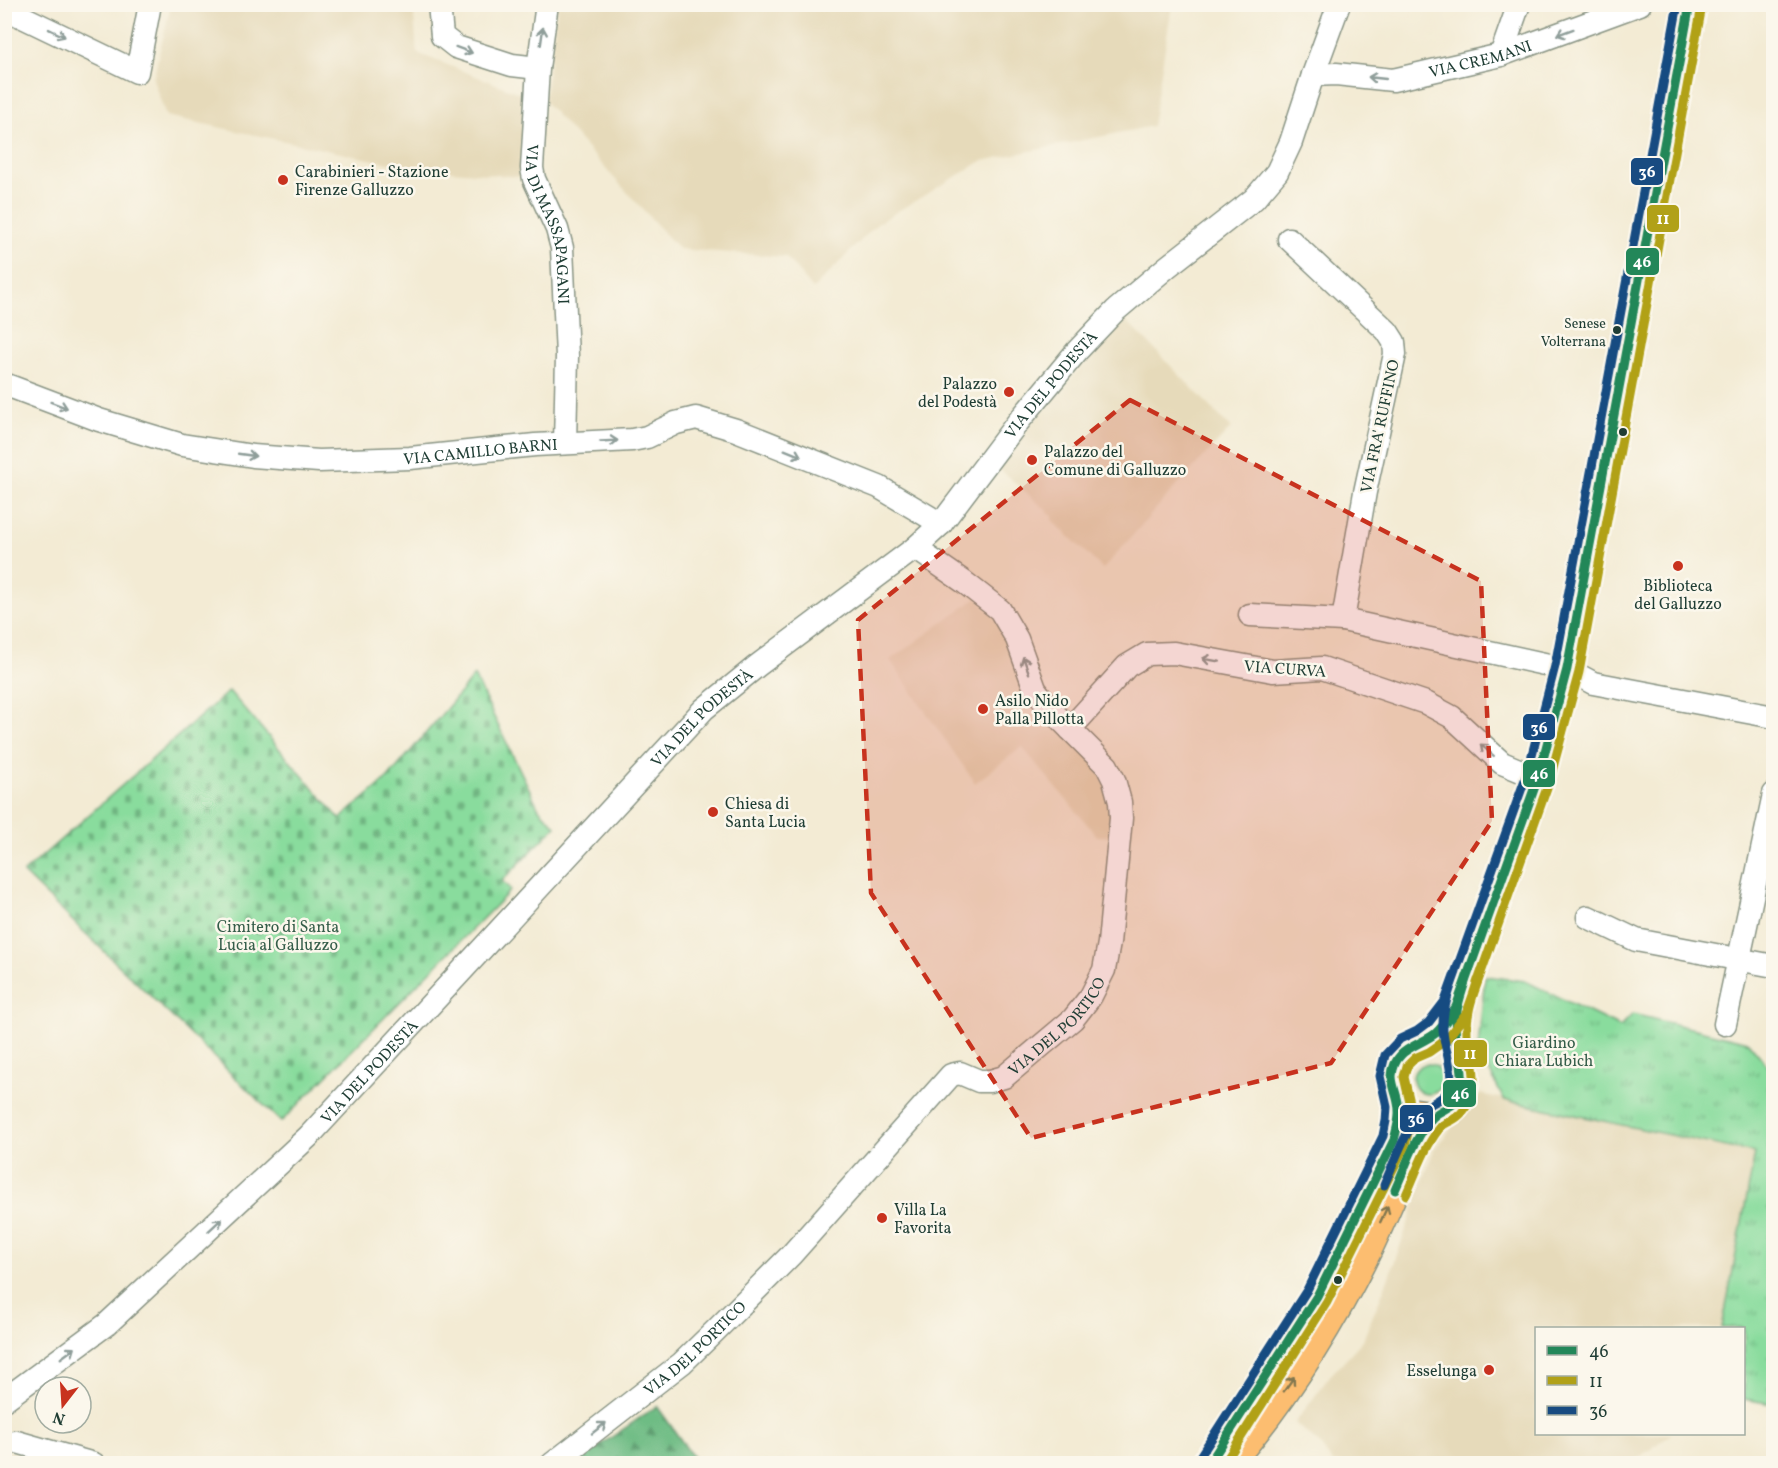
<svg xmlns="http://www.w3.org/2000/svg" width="1778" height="1468" font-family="Vollkorn,serif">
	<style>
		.built { fill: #e6daba }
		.green { fill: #89dc9d; stroke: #548c68; stroke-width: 1.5 }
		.forest { fill: url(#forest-firs); stroke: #467c5c; stroke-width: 1.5 }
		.cemetery { fill: url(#cemetery-stones); stroke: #548c68; stroke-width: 1.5 }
		.park { fill: url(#park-tufts); stroke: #548c68; stroke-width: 1.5 }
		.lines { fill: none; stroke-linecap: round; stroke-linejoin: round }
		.minor-casing { stroke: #899484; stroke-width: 25 }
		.major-casing { stroke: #899484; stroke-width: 31 }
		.minor { stroke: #fff; stroke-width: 22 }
		.major { stroke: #fcbd6f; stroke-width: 28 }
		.bus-1-casing { stroke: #fbf7ec; stroke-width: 14 }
		.bus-2-casing { stroke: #fbf7ec; stroke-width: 14 }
		.bus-3-casing { stroke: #fbf7ec; stroke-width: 14 }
		.bus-1 { stroke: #238759; stroke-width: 9 }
		.bus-2 { stroke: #b1a118; stroke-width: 9 }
		.bus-3 { stroke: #184b81; stroke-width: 9 }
		.oneway { stroke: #8f9e9a }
		.oneway2 { stroke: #82774f }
		.marked { fill: #c8321e; fill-opacity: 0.2; stroke: #c8321e; stroke-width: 4.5; stroke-dasharray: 12 8; stroke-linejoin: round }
		.poi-dot { fill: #c8321e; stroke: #fbf7ec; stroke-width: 2 }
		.bus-dot { fill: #1f3d34; stroke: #fbf7ec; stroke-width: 2 }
		.labels { text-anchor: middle; stroke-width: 5; stroke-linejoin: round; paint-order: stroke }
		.bus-label { font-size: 14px; fill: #1f3d34; stroke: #fbf7ec; text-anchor: end }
		.street-label { font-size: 16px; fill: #1f3d34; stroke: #fbf7ec }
		.poi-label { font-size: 16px; fill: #1f3d34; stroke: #fbf7ec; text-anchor: start }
		.park-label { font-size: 16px; fill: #345d49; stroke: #fbf7ec }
		.line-badge { stroke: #fbf7ec; stroke-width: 2 }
		.badge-label { font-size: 16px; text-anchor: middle; font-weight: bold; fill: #fff }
	</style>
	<defs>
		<pattern id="forest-firs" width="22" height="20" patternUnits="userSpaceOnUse" patternTransform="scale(1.5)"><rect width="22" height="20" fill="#6ebc84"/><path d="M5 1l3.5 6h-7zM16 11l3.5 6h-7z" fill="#5a9a6d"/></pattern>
		<pattern id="cemetery-stones" width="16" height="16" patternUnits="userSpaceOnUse" patternTransform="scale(1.5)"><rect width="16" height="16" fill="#89dc9d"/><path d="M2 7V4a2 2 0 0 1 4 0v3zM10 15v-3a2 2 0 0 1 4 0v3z" fill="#6fb481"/></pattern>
		<pattern id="park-tufts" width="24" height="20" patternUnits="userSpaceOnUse" patternTransform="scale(1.5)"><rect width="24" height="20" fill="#89dc9d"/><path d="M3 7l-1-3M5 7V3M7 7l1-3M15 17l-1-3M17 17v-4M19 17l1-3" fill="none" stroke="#6fb481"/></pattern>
	</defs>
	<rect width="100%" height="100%" fill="#fbf7ec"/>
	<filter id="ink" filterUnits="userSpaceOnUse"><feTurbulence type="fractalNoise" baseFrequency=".0167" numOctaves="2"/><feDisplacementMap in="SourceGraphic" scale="12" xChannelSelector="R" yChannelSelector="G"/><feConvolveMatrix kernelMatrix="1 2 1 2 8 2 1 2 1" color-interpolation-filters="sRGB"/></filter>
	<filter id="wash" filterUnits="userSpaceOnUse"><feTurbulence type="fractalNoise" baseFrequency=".008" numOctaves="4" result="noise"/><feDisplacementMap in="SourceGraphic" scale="24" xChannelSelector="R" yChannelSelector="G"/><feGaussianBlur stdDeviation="1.35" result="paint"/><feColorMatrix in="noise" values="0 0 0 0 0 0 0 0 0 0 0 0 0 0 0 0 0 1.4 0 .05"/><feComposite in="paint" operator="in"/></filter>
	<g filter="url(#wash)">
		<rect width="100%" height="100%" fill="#f3ebd4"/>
		<!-- built -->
		<path class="built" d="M 171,5 L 413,5 L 417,53 L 524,95 L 520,177 L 407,167 L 166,116 L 153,79 Z
			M 558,5 L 1172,5 L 1152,126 L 982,161 L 878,223 L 813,289 L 786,257 L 679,249 L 544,101 Z
			M 1126,320 L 1231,428 L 1177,485 L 1103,569 L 1053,521 L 1053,516 L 995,465 L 1090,357 Z
			M 977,598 L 1004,629 L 1099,769 L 1109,793 L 1115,837 L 1097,836 L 1022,747 L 975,783 L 890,660 Z
			M 1480,1094 L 1755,1153 L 1722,1328 L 1536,1328 L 1536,1434 L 1672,1434 L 1631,1463 L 1333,1463 L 1322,1447 L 1295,1423 L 1329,1377 L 1363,1340 L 1392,1269 L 1434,1149 Z"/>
		<!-- green -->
		<path class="green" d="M1413 1079a15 15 0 1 1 30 0a15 15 0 1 1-30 0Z"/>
		<!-- forest -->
		<path class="forest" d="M 657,1406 L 697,1463 L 574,1463 Z"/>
		<!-- cemetery -->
		<path class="cemetery" d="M 474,676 L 539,809 L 556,826 L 502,881 L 511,890 L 281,1122 L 23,873 L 229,691 L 340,819 L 388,778 Z"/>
		<!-- park -->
		<path class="park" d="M 1485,976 L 1525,981 L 1620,1027 L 1633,1014 L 1748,1042 L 1773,1072 L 1773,1404 L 1744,1399 L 1744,1328 L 1722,1328 L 1755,1153 L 1504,1100 L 1478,1048 Z"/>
	</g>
	<g filter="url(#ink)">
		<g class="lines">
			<!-- minor casing -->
			<g class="minor-casing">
				<g id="minor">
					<path d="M 439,4 L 442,36 L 456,47 L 512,65 L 538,68"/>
					<path id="s1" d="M 547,4 L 538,68 L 532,168 L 534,179 L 557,229 L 562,248 L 567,356 L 565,443"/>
					<path d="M 4,8 L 137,72 L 150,4"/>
					<path d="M 1501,55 L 1519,4"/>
					<path id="s2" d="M 1313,75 L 1336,74 L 1393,80 L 1501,55 L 1640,4"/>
					<path d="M 1289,239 L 1387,331 L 1394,342 L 1395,354 L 1365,492 L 1343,620"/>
					<path id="s3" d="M 4,384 L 99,420 L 182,445 L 253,456 L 319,461 L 410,458 L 535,445 L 632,440 L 647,437 L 676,423 L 696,418 L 736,430 L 879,487 L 941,524"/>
					<path d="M 1250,615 L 1343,620 L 1567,669 L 1593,683 L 1774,717"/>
					<path d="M 1070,729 L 1127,666 L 1147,654 L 1174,653 L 1273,671 L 1322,668 L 1426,703 L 1452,717 L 1502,763 L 1538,778"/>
					<path d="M 1588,917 L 1636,940 L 1774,966"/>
					<path d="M 1725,1024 L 1774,794"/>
					<path id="s4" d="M 4,1400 L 107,1324 L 309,1136 L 704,709 L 757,666 L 915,548 L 941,524 L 1018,422 L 1077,351 L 1115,311 L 1167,267 L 1254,199 L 1277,172 L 1291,142 L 1313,75 L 1339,4"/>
					<path d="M 4,1443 L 17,1442 L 94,1464"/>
					<path id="s5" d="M 552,1464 L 682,1363 L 715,1331 L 791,1255 L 951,1075 L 960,1073 L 979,1081 L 990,1081 L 1004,1077 L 1073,1019 L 1091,996 L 1104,970 L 1109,943 L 1121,818 L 1120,802 L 1114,780 L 1107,766 L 1050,709 L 1035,689 L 1017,639 L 1000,610 L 964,582 L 915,548"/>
				</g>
			</g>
			<!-- major casing -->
			<g class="major-casing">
				<path id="major" d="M 1417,1113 C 1438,1118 1460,1106 1463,1083 C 1464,1073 1459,1061 1457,1050 C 1455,1036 1455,1022 1456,1007
					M 1209,1464 L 1317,1296 L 1394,1140 L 1398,1123 L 1399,1106 L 1392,1077 L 1396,1060 L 1408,1048 L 1423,1042 L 1438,1031 L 1456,1007 L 1538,778 L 1567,669 L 1690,4
					M 1228,1464 C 1283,1400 1329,1328 1366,1253 C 1389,1207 1405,1156 1436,1114"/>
			</g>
			<!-- minor -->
			<use href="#minor" class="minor"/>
			<!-- major -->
			<use href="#major" class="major"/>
			<!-- bus-1 casing -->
			<g class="bus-1-casing">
				<path id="bus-1" d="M 1395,1190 C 1406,1166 1415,1136 1433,1117 C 1445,1105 1455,1111 1461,1089 C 1465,1072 1458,1055 1456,1039 C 1453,1016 1460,997 1467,976
					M 1209,1464 L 1317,1296 L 1394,1140 C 1397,1128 1401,1115 1398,1103 C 1397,1095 1392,1085 1392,1076 C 1394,1048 1418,1047 1436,1033 C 1444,1026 1450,1015 1456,1007 L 1538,778 L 1567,669 L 1690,4"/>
			</g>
			<!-- bus-2 casing -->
			<g class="bus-2-casing">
				<path id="bus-2" d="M 1406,1195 C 1416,1173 1424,1148 1439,1129 C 1443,1123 1448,1123 1454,1119 C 1463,1114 1469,1103 1472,1093 C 1478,1073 1469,1054 1467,1034 C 1466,1015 1472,998 1478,980
					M 1224,1464 L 1327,1302 L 1405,1145 L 1410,1125 L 1411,1107 L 1404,1077 L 1407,1066 L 1415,1058 L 1429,1052 L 1446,1040 L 1467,1012 L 1549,782 L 1579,672 L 1702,6"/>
			</g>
			<!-- bus-3 casing -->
			<g class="bus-3-casing">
				<path id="bus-3" d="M 1384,1185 C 1395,1161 1404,1133 1421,1112 C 1429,1102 1444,1101 1449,1089 C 1455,1073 1444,1048 1443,1030 C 1442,1010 1449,991 1456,972
					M 1199,1458 L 1307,1290 L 1383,1136 L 1386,1121 L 1387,1107 L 1380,1076 L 1385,1055 L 1400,1039 L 1417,1031 L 1429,1022 L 1445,1001 L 1527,774 L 1555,666 L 1678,4"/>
			</g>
			<!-- bus-1 -->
			<use href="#bus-1" class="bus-1"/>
			<!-- bus-2 -->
			<use href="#bus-2" class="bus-2"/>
			<!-- bus-3 -->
			<use href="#bus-3" class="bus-3"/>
		</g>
		<!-- one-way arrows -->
		<defs><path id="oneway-shaft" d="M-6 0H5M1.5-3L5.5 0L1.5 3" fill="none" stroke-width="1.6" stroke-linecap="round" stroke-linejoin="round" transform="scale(1.5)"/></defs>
		<g class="oneway">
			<use href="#oneway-shaft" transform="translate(1565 32) rotate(160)"/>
			<use href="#oneway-shaft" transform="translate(57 33) rotate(26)"/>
			<use href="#oneway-shaft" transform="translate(542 36) rotate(-82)"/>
			<use href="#oneway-shaft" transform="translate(464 50) rotate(20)"/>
			<use href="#oneway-shaft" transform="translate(1377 78) rotate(-174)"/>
			<use href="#oneway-shaft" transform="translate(59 405) rotate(20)"/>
			<use href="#oneway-shaft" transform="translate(609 441) rotate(-3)"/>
			<use href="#oneway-shaft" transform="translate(793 453) rotate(22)"/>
			<use href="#oneway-shaft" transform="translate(247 455) rotate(8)"/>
			<use href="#oneway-shaft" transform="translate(1211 660) rotate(-170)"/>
			<use href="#oneway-shaft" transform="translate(1026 665) rotate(-110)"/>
			<use href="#oneway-shaft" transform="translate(1487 750) rotate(-139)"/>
			<use href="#oneway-shaft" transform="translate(215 1225) rotate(-43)"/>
			<use href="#oneway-shaft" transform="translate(68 1353) rotate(-36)"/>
			<use href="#oneway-shaft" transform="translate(599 1428) rotate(-38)"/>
		</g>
		<g class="oneway2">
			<use href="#oneway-shaft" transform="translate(1384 1214) rotate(-65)"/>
			<use href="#oneway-shaft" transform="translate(1289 1384) rotate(-55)"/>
		</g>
	</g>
	<!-- marked area -->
	<path class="marked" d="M 1130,400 L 1481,581 L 1492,821 L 1331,1063 L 1031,1138 L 871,893 L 858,620 Z"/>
	<!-- markers -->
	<g class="poi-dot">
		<circle cx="283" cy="180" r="6"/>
		<circle cx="1009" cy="392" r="6"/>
		<circle cx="1032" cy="460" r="6"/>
		<circle cx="1678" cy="566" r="6"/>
		<circle cx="983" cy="709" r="6"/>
		<circle cx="713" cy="812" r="6"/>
		<circle cx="882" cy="1218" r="6"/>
		<circle cx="1489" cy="1370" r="6"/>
	</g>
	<g class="bus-dot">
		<circle cx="1617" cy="330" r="5"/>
		<circle cx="1623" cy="432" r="5"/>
		<circle cx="1338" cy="1280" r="5"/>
	</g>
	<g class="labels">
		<!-- bus labels -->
		<g class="bus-label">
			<text x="1606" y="328">Senese<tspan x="1606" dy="18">Volterrana</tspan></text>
		</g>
		<!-- street labels -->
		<g class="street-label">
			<text dy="6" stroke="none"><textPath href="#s2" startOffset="170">VIA CREMANI</textPath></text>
			<text dy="6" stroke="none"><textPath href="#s1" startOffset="224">VIA DI MASSAPAGANI</textPath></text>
			<text dy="6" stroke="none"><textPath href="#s4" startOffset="1464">VIA DEL PODESTÀ</textPath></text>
			<text transform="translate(1379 426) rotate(-78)" y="6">VIA FRA' RUFFINO</text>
			<text dy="6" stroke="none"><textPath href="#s3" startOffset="488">VIA CAMILLO BARNI</textPath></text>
			<text transform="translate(1285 668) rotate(4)" y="6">VIA CURVA</text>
			<text dy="6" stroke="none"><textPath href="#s4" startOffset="978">VIA DEL PODESTÀ</textPath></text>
			<text dy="6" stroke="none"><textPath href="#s5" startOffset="688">VIA DEL PORTICO</textPath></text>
			<text dy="6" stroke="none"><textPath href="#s4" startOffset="492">VIA DEL PODESTÀ</textPath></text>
			<text dy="6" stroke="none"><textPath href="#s5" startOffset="184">VIA DEL PORTICO</textPath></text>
		</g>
		<!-- poi labels -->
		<g class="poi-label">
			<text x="295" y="177">Carabinieri - Stazione<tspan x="295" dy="18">Firenze Galluzzo</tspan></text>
			<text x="997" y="389" text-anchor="end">Palazzo<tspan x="997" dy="18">del Podestà</tspan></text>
			<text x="1044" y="457">Palazzo del<tspan x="1044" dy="18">Comune di Galluzzo</tspan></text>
			<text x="1678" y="591" text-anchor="middle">Biblioteca<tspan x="1678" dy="18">del Galluzzo</tspan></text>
			<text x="995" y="706">Asilo Nido<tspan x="995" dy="18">Palla Pillotta</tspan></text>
			<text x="725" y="809">Chiesa di<tspan x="725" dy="18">Santa Lucia</tspan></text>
			<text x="894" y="1215">Villa La<tspan x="894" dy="18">Favorita</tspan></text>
			<text x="1477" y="1376" text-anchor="end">Esselunga</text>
		</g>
		<!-- park labels -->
		<g class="park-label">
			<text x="278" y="932">Cimitero di Santa<tspan x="278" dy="18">Lucia al Galluzzo</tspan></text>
			<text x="1544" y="1048">Giardino<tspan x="1544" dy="18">Chiara Lubich</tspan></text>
		</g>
	</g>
	<g class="line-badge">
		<rect x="1630" y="157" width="34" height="29" rx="6" fill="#184b81"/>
		<rect x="1646" y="204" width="34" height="29" rx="6" fill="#b1a118"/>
		<rect x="1625" y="247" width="35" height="29" rx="6" fill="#238759"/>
		<rect x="1522" y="713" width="34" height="28" rx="6" fill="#184b81"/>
		<rect x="1522" y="759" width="34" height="29" rx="6" fill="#238759"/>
		<rect x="1453" y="1039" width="35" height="29" rx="6" fill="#b1a118"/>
		<rect x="1442" y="1079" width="35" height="29" rx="6" fill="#238759"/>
		<rect x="1399" y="1104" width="35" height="29" rx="6" fill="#184b81"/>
	</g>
	<g class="badge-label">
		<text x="1647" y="177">36</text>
		<text x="1663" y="224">11</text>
		<text x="1642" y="267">46</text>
		<text x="1539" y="733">36</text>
		<text x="1539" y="779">46</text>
		<text x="1470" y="1059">11</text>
		<text x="1460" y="1099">46</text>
		<text x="1416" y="1124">36</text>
	</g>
	<!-- margin -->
	<rect width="1778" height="1468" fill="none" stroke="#fbf7ec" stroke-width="24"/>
	<!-- legend -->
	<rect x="1535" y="1327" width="210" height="108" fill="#fbf7ec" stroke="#a3ada2" stroke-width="1.5"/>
	<rect x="1547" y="1346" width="30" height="9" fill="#238759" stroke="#a3ada2" stroke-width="1.5"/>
	<text x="1589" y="1357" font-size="18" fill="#1f3d34">46</text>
	<rect x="1547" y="1376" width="30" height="9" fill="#b1a118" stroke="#a3ada2" stroke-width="1.5"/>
	<text x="1589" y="1387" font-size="18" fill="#1f3d34">11</text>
	<rect x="1547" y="1406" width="30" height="9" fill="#184b81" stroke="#a3ada2" stroke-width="1.5"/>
	<text x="1589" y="1417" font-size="18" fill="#1f3d34">36</text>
	<!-- north arrow -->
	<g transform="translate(63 1405) rotate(197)"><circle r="28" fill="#fbf7ec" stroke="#a3ada2" stroke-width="1.5"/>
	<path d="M0-4.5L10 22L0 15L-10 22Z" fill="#c8321e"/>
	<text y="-9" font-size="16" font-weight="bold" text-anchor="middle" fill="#1f3d34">N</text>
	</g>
</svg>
